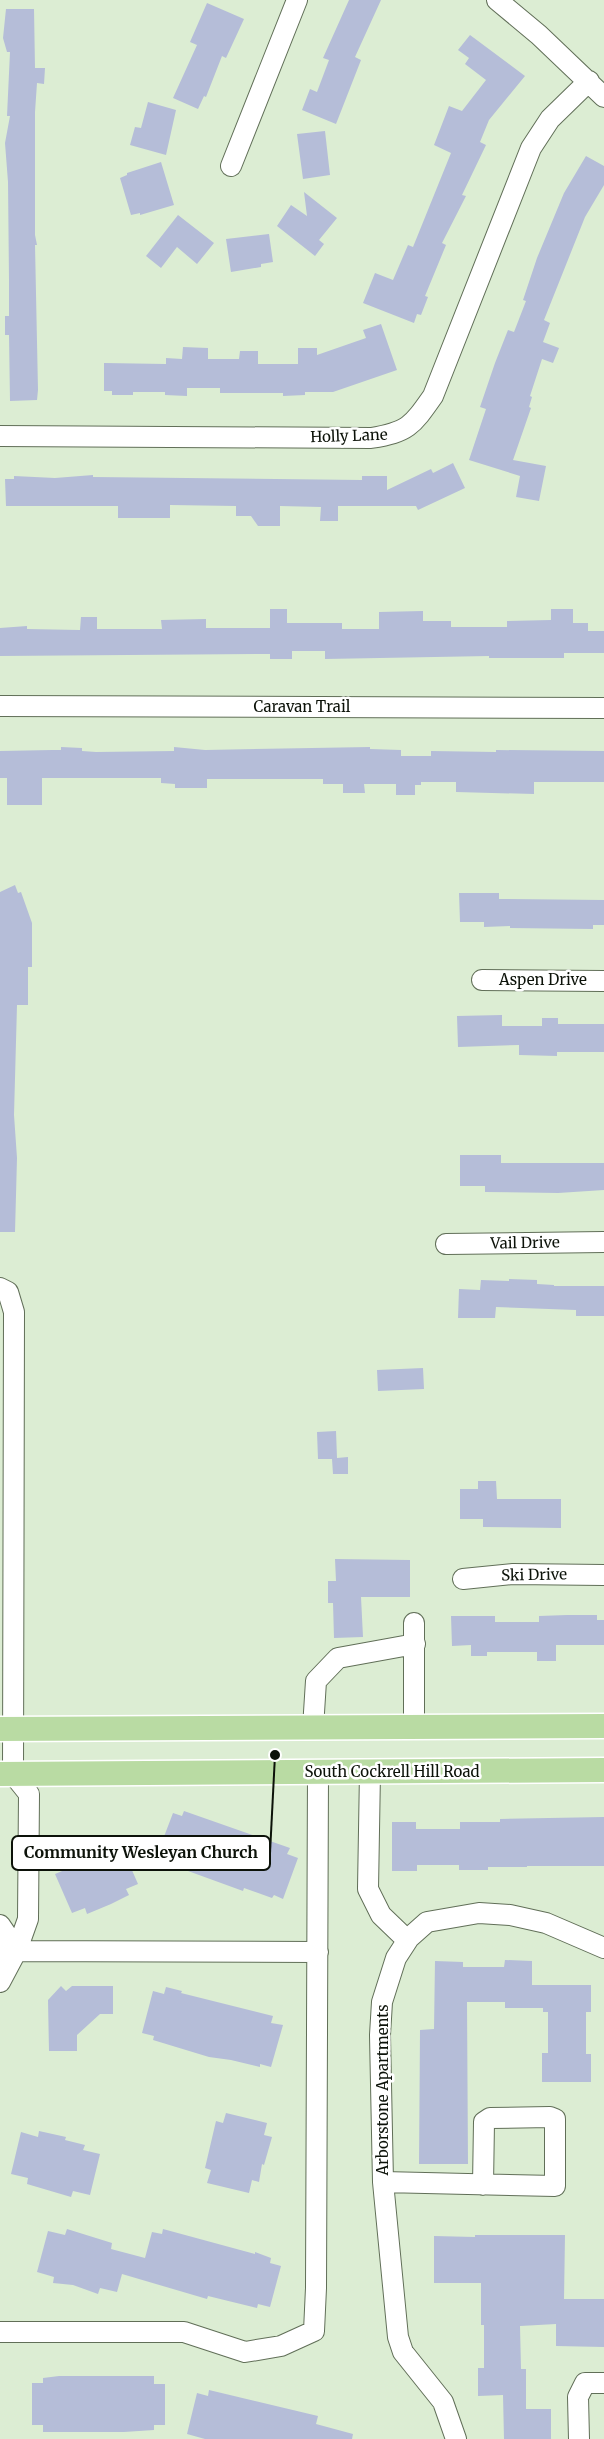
<svg xmlns="http://www.w3.org/2000/svg" width="604" height="2439" font-family="Merriweather,serif">
	<style>
		.building { fill: #b5bdd8 }
		.lines { fill: none; stroke-linecap: round; stroke-linejoin: round }
		.minor-casing { stroke: #616f58; stroke-width: 22 }
		.major-casing { stroke: #fff; stroke-width: 27 }
		.minor { stroke: #fff; stroke-width: 20 }
		.major { stroke: #b9dba3; stroke-width: 24 }
		.labels { text-anchor: middle; stroke-width: 5; stroke-linejoin: round; paint-order: stroke }
		.street-label { font-size: 15px; fill: #0c1209; stroke: #fff }
		.leader { fill: none; stroke: #0c1209; stroke-width: 2 }
		.callout-dot { fill: #0c1209; stroke: #fff; stroke-width: 2 }
		.callout { fill: #fff; stroke: #0c1209; stroke-width: 2 }
		.callout-label { font-size: 16px; text-anchor: middle; font-weight: bold; fill: #0c1209 }
	</style>
	<rect width="100%" height="100%" fill="#dcedd3"/>
	<!-- building -->
	<path class="building" d="M 349,0 L 381,0 L 355,57 L 361,60 L 336,124 L 302,110 L 310,89 L 317,92 L 329,60 L 323,58 Z
		M 207,3 L 244,19 L 226,58 L 222,56 L 206,97 L 204,96 L 198,109 L 173,98 L 197,45 L 190,42 Z
		M 6,9 L 34,9 L 35,68 L 45,68 L 44,84 L 37,83 L 35,112 L 35,235 L 37,245 L 35,245 L 38,390 L 37,400 L 10,401 L 9,335 L 5,335 L 5,316 L 9,316 L 9,280 L 8,182 L 5,143 L 10,116 L 7,116 L 10,52 L 7,52 L 3,38 Z
		M 470,35 L 525,76 L 489,120 L 480,142 L 486,145 L 462,195 L 466,196 L 442,243 L 446,245 L 425,296 L 428,297 L 421,315 L 417,314 L 414,323 L 363,303 L 375,273 L 393,280 L 408,245 L 413,247 L 451,153 L 434,145 L 449,106 L 462,111 L 486,80 L 465,64 L 469,58 L 458,50 Z
		M 148,102 L 176,110 L 166,155 L 130,145 L 135,127 L 141,128 Z
		M 325,131 L 330,175 L 303,179 L 297,134 Z
		M 586,156 L 604,166 L 604,185 L 585,217 L 544,320 L 550,323 L 543,342 L 559,348 L 553,363 L 542,359 L 530,396 L 532,397 L 529,407 L 531,408 L 513,460 L 546,466 L 539,501 L 516,497 L 520,476 L 469,460 L 486,409 L 480,407 L 495,363 L 508,330 L 514,332 L 526,301 L 523,300 L 537,258 L 564,193 Z
		M 161,162 L 174,205 L 140,215 L 140,213 L 131,215 L 120,178 L 127,175 L 127,173 Z
		M 304,192 L 337,218 L 319,240 L 324,244 L 315,256 L 277,226 L 291,205 L 307,216 Z
		M 178,215 L 214,243 L 197,264 L 177,247 L 161,268 L 146,256 Z
		M 269,234 L 273,262 L 261,264 L 261,267 L 231,272 L 226,239 Z
		M 381,324 L 397,370 L 333,392 L 305,392 L 305,395 L 283,396 L 283,393 L 220,393 L 220,388 L 187,388 L 187,396 L 165,395 L 165,392 L 133,392 L 133,395 L 112,395 L 112,391 L 104,391 L 104,363 L 166,364 L 166,358 L 182,359 L 183,347 L 208,348 L 208,359 L 239,359 L 240,351 L 258,351 L 258,364 L 298,364 L 298,348 L 317,348 L 317,355 L 366,338 L 363,330 Z
		M 453,463 L 465,488 L 418,510 L 416,506 L 338,506 L 338,521 L 320,521 L 321,507 L 280,506 L 280,526 L 258,526 L 251,516 L 236,516 L 236,506 L 170,505 L 170,518 L 118,518 L 118,506 L 6,506 L 5,479 L 14,479 L 14,476 L 55,478 L 93,475 L 93,477 L 362,480 L 362,476 L 387,476 L 387,490 L 431,469 L 433,473 Z
		M 270,609 L 287,609 L 287,623 L 342,623 L 342,629 L 379,629 L 379,612 L 423,611 L 423,621 L 451,621 L 451,627 L 507,627 L 507,621 L 551,620 L 551,609 L 573,609 L 573,623 L 588,623 L 588,631 L 604,631 L 604,653 L 564,653 L 564,658 L 489,658 L 489,656 L 325,659 L 325,651 L 292,651 L 292,659 L 270,659 L 270,654 L 0,656 L 0,628 L 27,626 L 27,629 L 80,630 L 81,617 L 97,617 L 97,629 L 162,629 L 161,620 L 206,619 L 206,628 L 270,628 Z
		M 61,747 L 82,748 L 82,751 L 96,752 L 174,751 L 174,747 L 205,750 L 370,747 L 370,749 L 401,750 L 401,756 L 431,756 L 431,751 L 496,752 L 496,750 L 604,751 L 604,782 L 534,782 L 534,794 L 456,792 L 456,782 L 421,782 L 421,785 L 415,785 L 415,795 L 396,795 L 396,784 L 364,784 L 365,793 L 343,793 L 343,784 L 323,784 L 323,779 L 207,779 L 207,788 L 175,788 L 175,784 L 161,783 L 161,778 L 42,778 L 42,805 L 7,805 L 7,778 L 0,778 L 0,751 L 52,750 L 61,750 Z
		M 15,885 L 18,893 L 21,892 L 32,923 L 32,967 L 28,967 L 28,1005 L 17,1005 L 14,1115 L 17,1158 L 15,1232 L 0,1232 L 0,892 Z
		M 459,893 L 499,893 L 499,899 L 604,900 L 604,925 L 593,925 L 593,929 L 510,928 L 510,926 L 484,927 L 484,922 L 460,922 Z
		M 502,1015 L 502,1026 L 542,1026 L 542,1018 L 558,1018 L 558,1024 L 604,1024 L 604,1052 L 557,1052 L 557,1056 L 519,1055 L 519,1045 L 458,1047 L 457,1016 Z
		M 460,1155 L 501,1155 L 501,1163 L 604,1163 L 604,1190 L 558,1193 L 485,1192 L 485,1186 L 460,1186 Z
		M 509,1279 L 537,1280 L 537,1284 L 554,1285 L 554,1286 L 604,1286 L 604,1316 L 576,1316 L 576,1310 L 496,1307 L 495,1318 L 458,1318 L 459,1289 L 480,1290 L 481,1280 L 509,1281 Z
		M 423,1368 L 424,1389 L 378,1391 L 377,1370 Z
		M 336,1431 L 337,1458 L 348,1457 L 348,1474 L 333,1474 L 332,1459 L 318,1459 L 317,1432 Z
		M 478,1481 L 496,1481 L 497,1499 L 561,1499 L 561,1528 L 483,1527 L 483,1519 L 460,1519 L 460,1489 L 478,1489 Z
		M 335,1559 L 410,1560 L 410,1597 L 361,1597 L 363,1637 L 334,1638 L 333,1603 L 328,1603 L 328,1581 L 336,1581 Z
		M 567,1615 L 597,1615 L 597,1620 L 604,1620 L 604,1645 L 556,1645 L 556,1661 L 537,1661 L 537,1652 L 487,1652 L 487,1656 L 471,1656 L 471,1645 L 452,1646 L 451,1616 L 495,1616 L 495,1622 L 539,1622 L 539,1616 Z
		M 184,1811 L 290,1848 L 287,1854 L 298,1858 L 283,1899 L 274,1895 L 272,1898 L 244,1888 L 243,1891 L 166,1863 L 168,1859 L 157,1855 L 173,1813 L 182,1816 Z
		M 604,1817 L 604,1866 L 527,1866 L 527,1867 L 488,1867 L 488,1870 L 459,1870 L 459,1865 L 417,1865 L 417,1871 L 392,1871 L 392,1822 L 416,1822 L 416,1829 L 460,1829 L 460,1822 L 500,1822 L 500,1819 Z
		M 121,1845 L 138,1884 L 126,1889 L 129,1895 L 111,1904 L 87,1914 L 85,1908 L 72,1913 L 55,1874 L 67,1869 L 64,1862 L 108,1846 L 109,1850 Z
		M 505,1960 L 532,1961 L 532,1985 L 591,1985 L 591,2012 L 586,2012 L 586,2054 L 591,2054 L 591,2082 L 542,2082 L 542,2053 L 548,2053 L 548,2012 L 543,2012 L 543,2008 L 505,2008 L 505,2002 L 467,2002 L 468,2164 L 419,2164 L 420,2030 L 434,2029 L 435,1961 L 463,1962 L 463,1967 L 504,1967 Z
		M 61,1986 L 66,1991 L 72,1986 L 113,1986 L 113,2014 L 100,2014 L 77,2035 L 77,2051 L 49,2051 L 48,2000 Z
		M 166,1987 L 182,1991 L 181,1993 L 273,2016 L 271,2023 L 283,2025 L 271,2067 L 260,2064 L 260,2067 L 231,2060 L 209,2057 L 153,2040 L 154,2036 L 142,2033 L 153,1991 L 164,1994 Z
		M 226,2113 L 267,2123 L 264,2135 L 272,2137 L 264,2165 L 262,2164 L 259,2182 L 252,2180 L 249,2193 L 207,2183 L 211,2170 L 205,2168 L 216,2121 L 223,2123 Z
		M 39,2131 L 66,2137 L 65,2140 L 85,2145 L 83,2150 L 100,2154 L 90,2195 L 73,2191 L 71,2197 L 27,2184 L 28,2178 L 11,2174 L 21,2132 L 38,2137 Z
		M 67,2229 L 112,2243 L 111,2249 L 145,2258 L 152,2232 L 162,2234 L 163,2229 L 255,2254 L 255,2252 L 271,2258 L 270,2263 L 281,2266 L 270,2307 L 258,2304 L 257,2308 L 208,2296 L 207,2299 L 122,2274 L 117,2292 L 100,2288 L 98,2294 L 73,2285 L 53,2283 L 54,2277 L 37,2272 L 48,2231 L 65,2235 Z
		M 475,2235 L 565,2235 L 564,2299 L 604,2299 L 604,2347 L 556,2346 L 556,2324 L 520,2326 L 521,2369 L 526,2369 L 526,2409 L 551,2409 L 551,2439 L 504,2439 L 503,2395 L 478,2396 L 478,2368 L 484,2368 L 484,2325 L 481,2325 L 481,2283 L 434,2283 L 434,2236 L 475,2237 Z
		M 59,2376 L 154,2376 L 154,2384 L 165,2384 L 165,2425 L 154,2425 L 154,2430 L 124,2432 L 43,2432 L 43,2425 L 32,2425 L 32,2383 L 43,2383 L 43,2378 Z
		M 209,2390 L 318,2416 L 316,2424 L 353,2434 L 352,2439 L 205,2439 L 187,2434 L 197,2393 L 208,2396 Z"/>
	<g class="lines">
		<!-- minor casing -->
		<g class="minor-casing">
			<path id="minor" d="M 497,0 L 539,35 L 604,97
				M 231,166 L 297,0
				M 0,436 L 371,438 C 408,432 412,426 433,396 L 531,148 L 550,119 L 589,81
				M 0,706 L 604,708
				M 482,980 L 604,981
				M 446,1244 L 604,1242
				M 0,1288 L 8,1292 L 14,1312 L 13,1774
				M 463,1579 L 513,1574 L 604,1575
				M 414,1727 L 414,1623
				M 313,1728 L 316,1681 L 338,1658 L 415,1644
				M 370,1772 L 368,1889 L 381,1915 L 407,1940
				M 0,1925 L 17,1950
				M 0,1951 L 318,1952
				M 0,1982 L 17,1950 L 28,1919 L 29,1794 L 13,1774
				M 383,2182 L 555,2186 L 555,2119 L 550,2117 L 490,2118 L 484,2122 L 483,2185
				M 0,2332 L 184,2332 L 245,2352 L 281,2346 L 314,2331 L 316,2288 L 318,1772
				M 456,2439 L 443,2402 L 403,2352 L 398,2337 L 383,2182 L 380,2035 L 382,2002 L 396,1958 L 409,1938 L 427,1922 L 479,1913 L 510,1915 L 546,1923 L 604,1948
				M 579,2439 L 578,2397 L 585,2383 L 604,2383"/>
		</g>
		<!-- major casing -->
		<g class="major-casing">
			<path id="major" d="M 0,1729 L 604,1726
				M 0,1774 L 604,1770"/>
		</g>
		<!-- minor -->
		<use href="#minor" class="minor"/>
		<!-- major -->
		<use href="#major" class="major"/>
	</g>
	<g class="labels">
		<!-- street labels -->
		<g class="street-label">
			<text transform="translate(349 436) rotate(-2)" y="5">Holly Lane</text>
			<text x="302" y="712">Caravan Trail</text>
			<text x="543" y="985">Aspen Drive</text>
			<text transform="translate(525 1243) rotate(-1)" y="5">Vail Drive</text>
			<text transform="translate(534 1575) rotate(-1)" y="5">Ski Drive</text>
			<text x="392" y="1777">South Cockrell Hill Road</text>
			<text transform="translate(383 2090) rotate(-90)" y="5">Arborstone Apartments</text>
		</g>
	</g>
	<!-- callouts -->
	<path class="leader" d="M275 1755L270 1853"/>
	<circle class="callout-dot" cx="275" cy="1755" r="6"/>
	<rect class="callout" x="12" y="1836" width="258" height="34" rx="6"/>
	<g class="callout-label">
		<text x="141" y="1858">Community Wesleyan Church</text>
	</g>
</svg>
